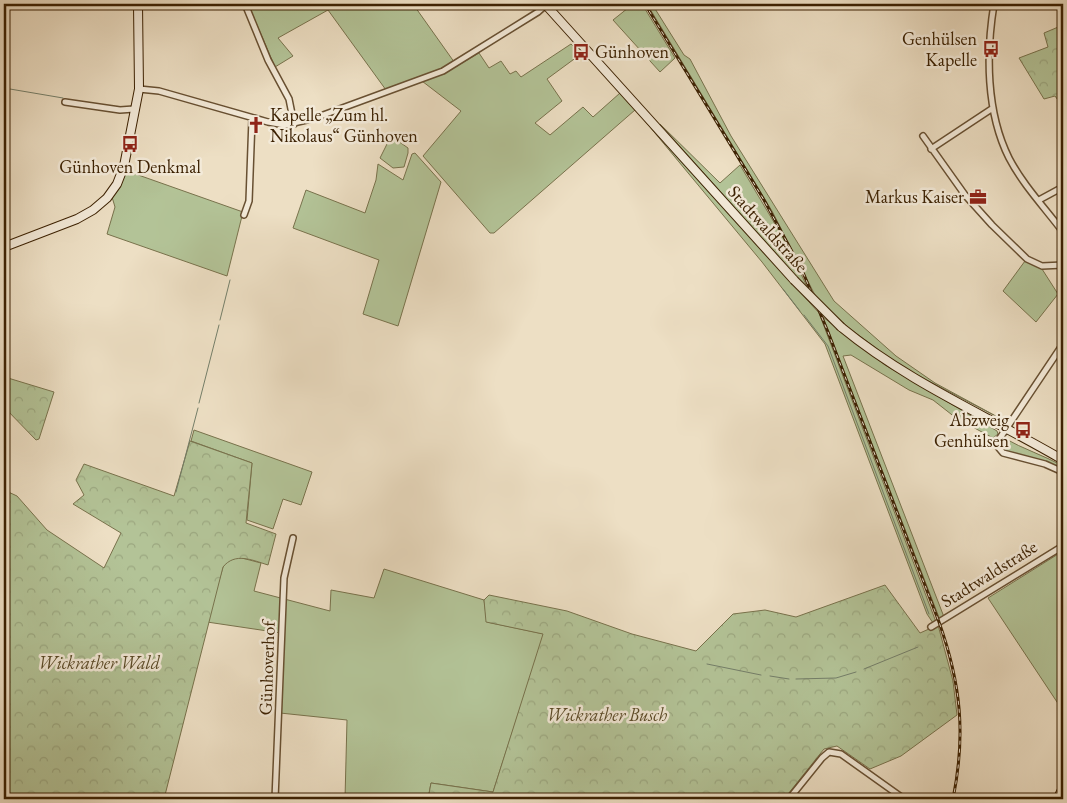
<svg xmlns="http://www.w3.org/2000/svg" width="1067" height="803" font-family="'EB Garamond',serif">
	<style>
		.green { fill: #b3c397; stroke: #78724c }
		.forest { fill: url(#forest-crowns); stroke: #78724c }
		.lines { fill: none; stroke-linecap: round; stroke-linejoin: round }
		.stream { stroke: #747f6a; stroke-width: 1 }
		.street-casing { stroke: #685032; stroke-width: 8 }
		.secondary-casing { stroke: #3c2102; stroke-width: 10 }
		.highway-casing { stroke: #3c2102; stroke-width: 11 }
		.street { stroke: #f3ead9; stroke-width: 5 }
		.secondary { stroke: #f3ead9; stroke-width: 8 }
		.highway { stroke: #eddfc4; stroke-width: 9 }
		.rail-casing { stroke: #3c2102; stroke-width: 3 }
		.rail { stroke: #f3ead9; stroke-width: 1; stroke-dasharray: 4; stroke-linecap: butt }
		.secondary-bridge-casing { stroke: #3c2102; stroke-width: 10; stroke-linecap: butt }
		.secondary-bridge { stroke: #f3ead9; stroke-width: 8 }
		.labels { text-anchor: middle; stroke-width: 5; stroke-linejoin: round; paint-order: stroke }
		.poi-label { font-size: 18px; fill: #3c2102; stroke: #f3ead9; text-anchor: end }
		.street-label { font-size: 18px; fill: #3c2102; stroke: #f3ead9 }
		.park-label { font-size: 18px; font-style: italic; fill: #5a4a27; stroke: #f3ead9 }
	</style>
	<defs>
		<pattern id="forest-crowns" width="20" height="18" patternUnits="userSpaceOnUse" patternTransform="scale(1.25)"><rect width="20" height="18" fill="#b3c397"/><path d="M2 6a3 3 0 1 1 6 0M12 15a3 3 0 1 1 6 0" fill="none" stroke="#9ba780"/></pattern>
	</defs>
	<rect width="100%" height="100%" fill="#eddfc4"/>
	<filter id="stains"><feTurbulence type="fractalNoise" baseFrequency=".004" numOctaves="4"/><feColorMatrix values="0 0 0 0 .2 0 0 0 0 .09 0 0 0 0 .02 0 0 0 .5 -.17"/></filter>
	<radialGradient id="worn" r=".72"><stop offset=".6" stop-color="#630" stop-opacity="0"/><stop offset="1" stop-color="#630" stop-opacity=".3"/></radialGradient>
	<!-- green -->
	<path class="green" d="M 248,4 L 413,4 L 457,66 L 479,53 L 489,68 L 501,61 L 510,74 L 516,71 L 521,77 L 571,44 L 581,54 L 547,79 L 562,101 L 535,123 L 550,135 L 583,107 L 593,117 L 620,93 L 635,110 L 494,233 L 490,233 L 423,156 L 461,111 L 418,78 L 386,90 L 328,10 L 278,38 L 293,56 L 275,67 Z
		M 633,4 L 642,4 L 675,58 L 660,72 L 613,20 Z
		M 647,4 L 652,4 L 684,55 L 690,59 L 731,136 L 834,301 L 896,356 L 935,383 L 1005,421 L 900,366 L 849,328 L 816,297 L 772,211 Z
		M 640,115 L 819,313 L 936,622 L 933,623 L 927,614 L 825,344 L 762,262 Z
		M 660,124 L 720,183 L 740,165 L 788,246 L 809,291 Z
		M 391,136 L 408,148 L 408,153 L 404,167 L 393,168 L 380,158 Z
		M 415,153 L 441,182 L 398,326 L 363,314 L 379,260 L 293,228 L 306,190 L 365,213 L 376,180 L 378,164 L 403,180 L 412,154 Z
		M 127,171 L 243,212 L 227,276 L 107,234 L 115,207 L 112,197 Z
		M 1025,261 L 1042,269 L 1058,294 L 1036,322 L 1003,291 Z
		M 823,317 L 885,365 L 997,431 L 998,434 L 993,438 L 956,418 L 933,400 L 909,390 L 851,355 L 843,356 L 944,617 L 940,620 Z
		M 194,430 L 312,472 L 301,505 L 283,499 L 273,529 L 247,520 L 252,463 L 191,441 Z
		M 1004,438 C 1023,449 1043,455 1063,466 L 1063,471 L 1005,452 L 1000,447 L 1000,443 Z
		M 1063,551 L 1063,706 L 1059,705 L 988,598 Z
		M 238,557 L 261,563 L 254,591 L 330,611 L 331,590 L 374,598 L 384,569 L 484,600 L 487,622 L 544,634 L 493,792 L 431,783 L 428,799 L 345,799 L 347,720 L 280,713 L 281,633 L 207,622 L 223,567 L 228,560 Z"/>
	<!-- forest -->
	<path class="forest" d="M 1063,25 L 1063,107 L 1055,96 L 1044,99 L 1019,58 L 1048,47 L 1044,33 Z
		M 8,378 L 54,392 L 39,439 L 36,440 L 4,407 L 4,388 Z
		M 190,441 L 252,463 L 246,523 L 276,534 L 268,565 C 252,560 235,552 223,567 L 164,799 L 4,799 L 4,490 L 17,496 L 47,530 L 104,568 L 121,533 L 73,504 L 84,495 L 76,480 L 84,464 L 174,496 Z
		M 885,585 L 920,633 L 938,625 L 953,681 L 957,715 L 901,756 L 870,769 L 837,746 L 824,749 L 784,799 L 428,799 L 431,783 L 493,792 L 543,634 L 486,622 L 484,600 L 489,595 L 567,611 L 632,634 L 696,651 L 733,614 L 765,610 L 796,617 Z"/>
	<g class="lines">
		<!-- stream -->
		<path class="stream" d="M 4,88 L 63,98
			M 783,289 L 800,311
			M 804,315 L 828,346 L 929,614
			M 220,320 L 230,280
			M 199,403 L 219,325
			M 176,492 L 198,408
			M 707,664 L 761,675
			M 864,669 L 918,647
			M 770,676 L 789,679
			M 796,679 L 836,678 L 856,672"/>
		<!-- street casing -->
		<g class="street-casing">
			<path id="street" d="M 245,4 L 268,60 L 289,99 L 294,124
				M 994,4 C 986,53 986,112 1009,158 C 1023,185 1045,208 1063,232
				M 139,89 L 159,91 L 268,122 L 285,125 L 315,118 L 443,71 L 538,12 L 547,4
				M 65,102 L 120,110 L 134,109
				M 923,136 L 965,195 L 992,225 L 1027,259 L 1042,266 L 1063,265
				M 931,149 L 993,108
				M 1039,200 L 1063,187
				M 244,215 L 249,201 L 252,119
				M 1063,344 L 998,441 L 998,447 L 1003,453 L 1045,464 L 1063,472
				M 931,627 L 1063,546
				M 275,799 L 284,578 L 293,538
				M 789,799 L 822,758 L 829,752 L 841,754 L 900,796 L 902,799"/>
		</g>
		<!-- secondary casing -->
		<g class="secondary-casing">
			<path id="secondary" d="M 545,4 L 794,280
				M 4,247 L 77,219 L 93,210 L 107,198 L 117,184 L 124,166 L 139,89 L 138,4
				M 841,327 C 909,383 988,416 1063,460"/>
		</g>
		<!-- highway casing -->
		<g class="highway-casing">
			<path id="highway" d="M 1058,799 L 1063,789"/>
		</g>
		<!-- street -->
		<use href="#street" class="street"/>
		<!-- secondary -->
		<use href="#secondary" class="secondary"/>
		<!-- highway -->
		<use href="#highway" class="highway"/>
		<!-- rail casing -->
		<g class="rail-casing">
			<path id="rail" d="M 645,4 L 764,200 L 802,270 L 828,332 L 939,622 C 961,684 966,734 953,799"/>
		</g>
		<!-- rail -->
		<use href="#rail" class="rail"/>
		<!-- secondary-bridge casing -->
		<g class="secondary-bridge-casing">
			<path id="secondary-bridge" d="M 794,280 L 841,327"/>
		</g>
		<!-- secondary-bridge -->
		<use href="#secondary-bridge" class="secondary-bridge"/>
	</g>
	<!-- icons -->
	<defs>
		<g id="bus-bare" transform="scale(1.35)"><path d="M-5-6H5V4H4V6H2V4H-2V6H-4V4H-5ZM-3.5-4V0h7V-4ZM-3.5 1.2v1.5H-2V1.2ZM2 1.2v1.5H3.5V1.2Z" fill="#8f2418" stroke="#f3ead9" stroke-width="2.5" paint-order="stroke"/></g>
		<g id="church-bare" transform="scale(1.35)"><path d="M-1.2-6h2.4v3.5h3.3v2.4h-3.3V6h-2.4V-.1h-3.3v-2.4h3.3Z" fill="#8f2418" stroke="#f3ead9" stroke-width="2.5" paint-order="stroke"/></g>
		<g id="office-bare" transform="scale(1.35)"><path d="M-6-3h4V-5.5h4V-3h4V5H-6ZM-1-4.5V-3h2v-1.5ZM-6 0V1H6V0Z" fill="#8f2418" stroke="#f3ead9" stroke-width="2.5" paint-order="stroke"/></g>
	</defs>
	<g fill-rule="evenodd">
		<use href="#bus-bare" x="991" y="49"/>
		<use href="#bus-bare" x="581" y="52"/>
		<use href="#church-bare" x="256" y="125"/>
		<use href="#bus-bare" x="130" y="144"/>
		<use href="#office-bare" x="978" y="197"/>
		<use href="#bus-bare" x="1023" y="430"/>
	</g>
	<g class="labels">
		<!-- poi labels -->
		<g class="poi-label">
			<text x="977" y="45">Genhülsen<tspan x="977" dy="21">Kapelle</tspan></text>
			<text x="595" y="58" text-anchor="start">Günhoven</text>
			<text x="270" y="121" text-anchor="start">Kapelle „Zum hl.<tspan x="270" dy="21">Nikolaus“ Günhoven</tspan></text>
			<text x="130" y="173" text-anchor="middle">Günhoven Denkmal</text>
			<text x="964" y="203">Markus Kaiser</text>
			<text x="1009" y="426">Abzweig<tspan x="1009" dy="21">Genhülsen</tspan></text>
		</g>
		<!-- street labels -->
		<g class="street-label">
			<text transform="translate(768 229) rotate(48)" y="6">Stadtwaldstraße</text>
			<text transform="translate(989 574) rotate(-32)" y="6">Stadtwaldstraße</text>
			<text transform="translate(267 668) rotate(-88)" y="6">Günhoverhof</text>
		</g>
		<!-- park labels -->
		<g class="park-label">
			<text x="99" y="669">Wickrather Wald</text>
			<text x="607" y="721">Wickrather Busch</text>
		</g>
	</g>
	<!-- margin -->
	<rect width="1067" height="803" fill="none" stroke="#eddfc4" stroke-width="20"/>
	<rect x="5" y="5" width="1057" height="793" fill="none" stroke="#3c2102" stroke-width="2.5"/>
	<rect x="10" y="10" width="1047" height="783" fill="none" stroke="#3c2102"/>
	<rect width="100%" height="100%" filter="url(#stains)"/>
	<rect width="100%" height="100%" fill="url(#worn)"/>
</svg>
